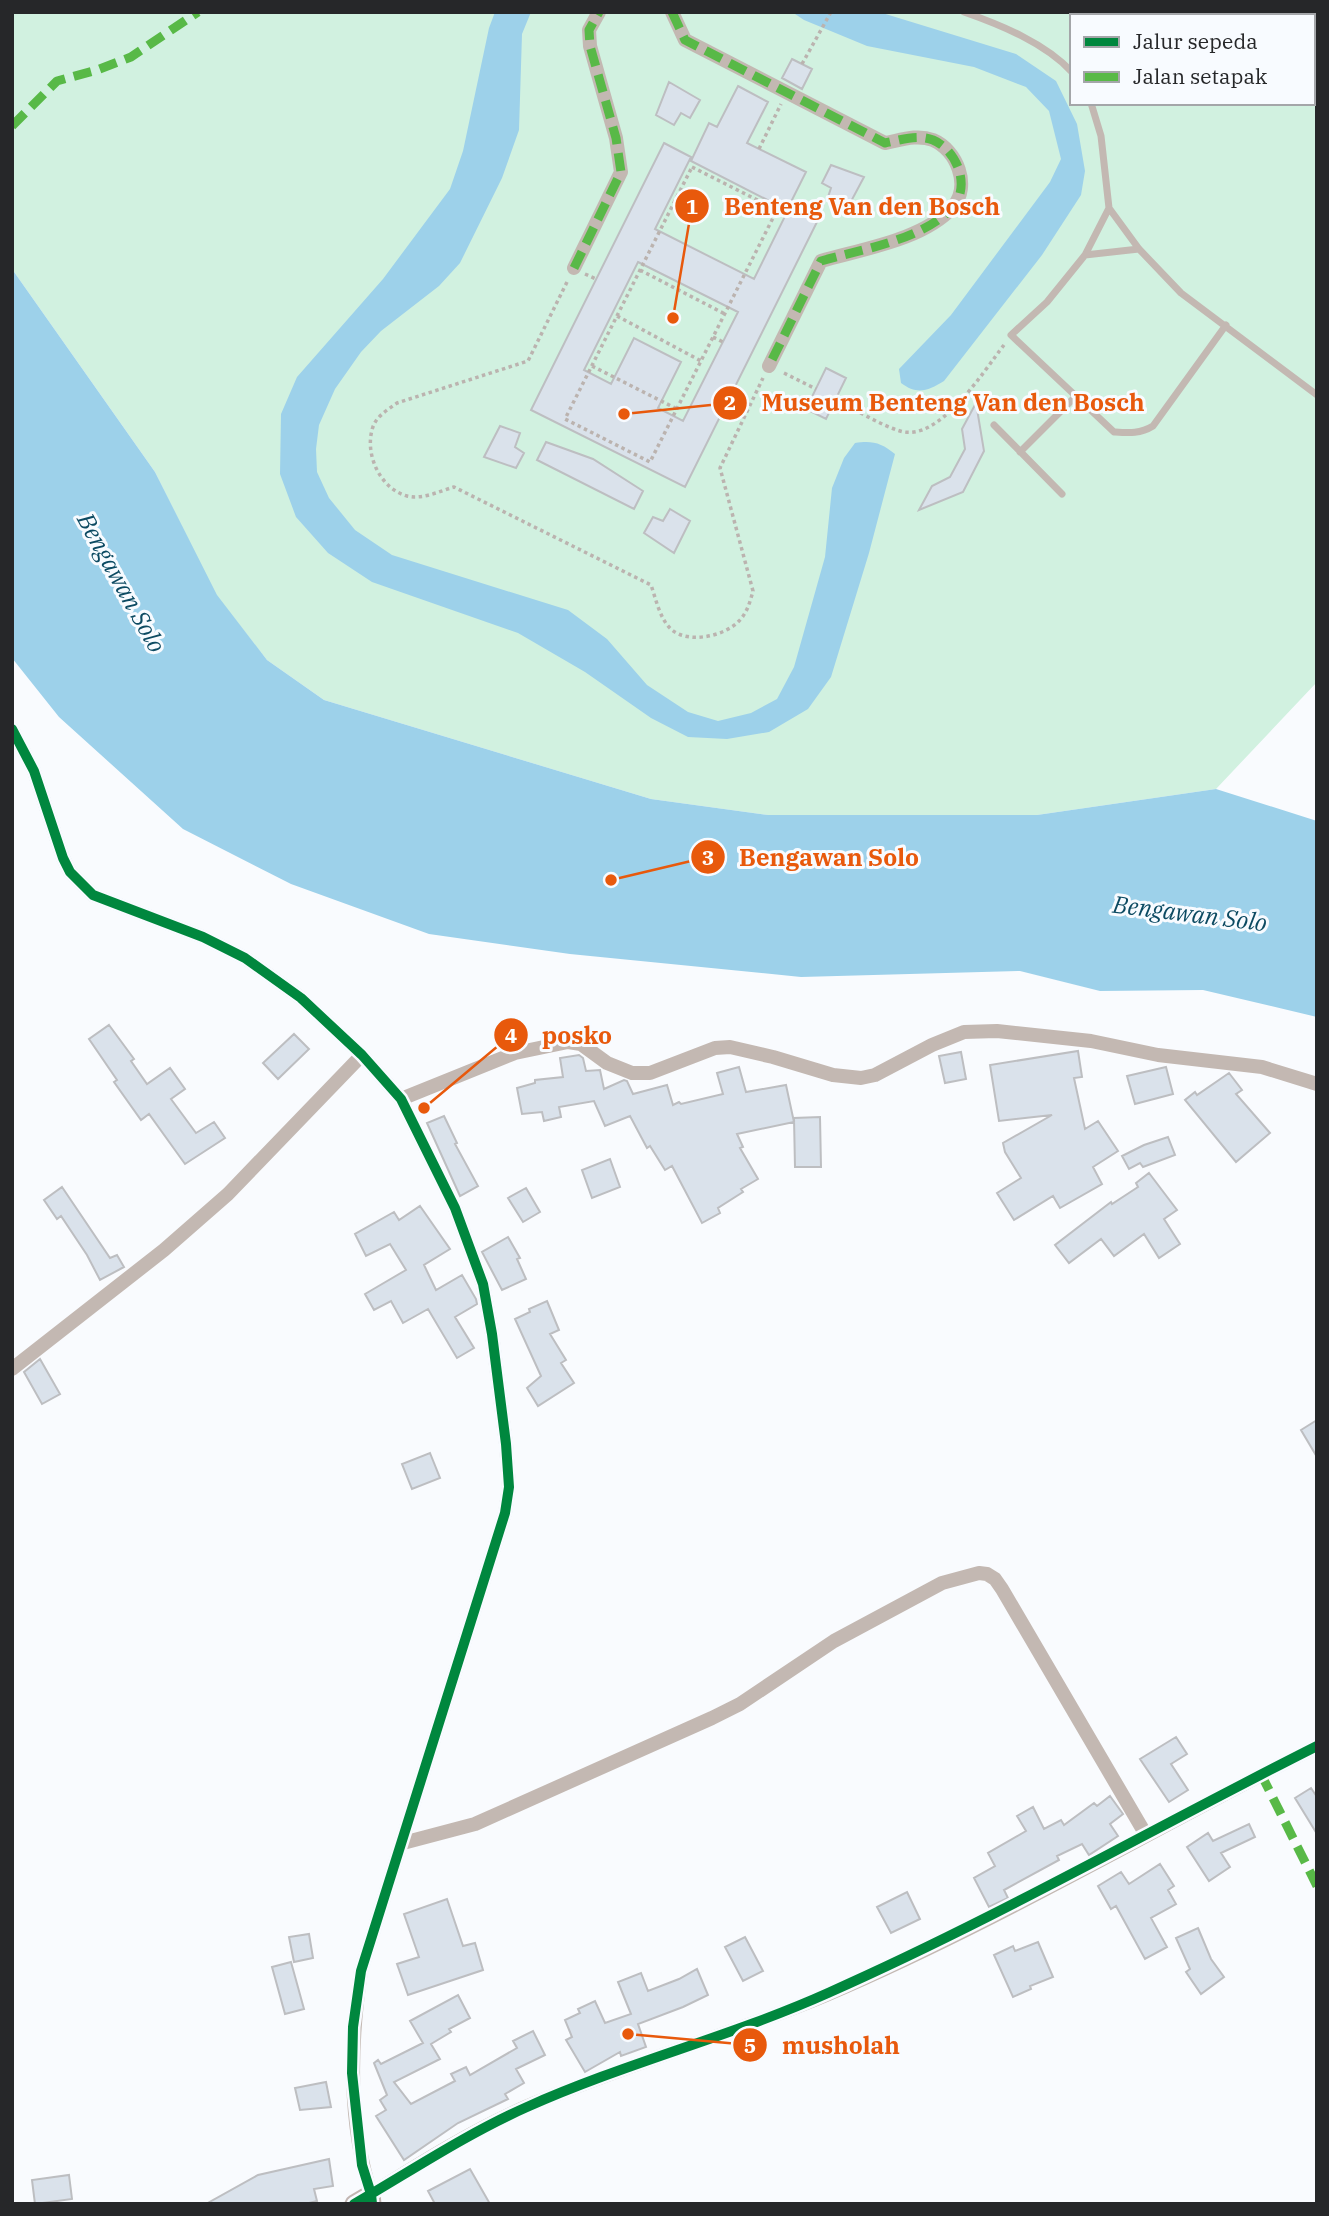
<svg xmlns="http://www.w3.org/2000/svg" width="1329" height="2216" font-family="'IBM Plex Serif',serif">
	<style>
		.green { fill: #d1f1e0 }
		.water { fill: #9dd1ea }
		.building { fill: #dae2eb; stroke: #bdbec1; stroke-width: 2; fill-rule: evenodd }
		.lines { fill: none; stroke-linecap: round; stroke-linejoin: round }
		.path { stroke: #bbb3af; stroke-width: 3.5; stroke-dasharray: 3.5 3.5; stroke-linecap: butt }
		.lane { stroke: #c3b8b2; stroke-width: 7 }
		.street { stroke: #c3b8b2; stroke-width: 14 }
		.secondary { stroke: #c2b6b2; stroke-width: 19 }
		.quiet { stroke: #58b947; stroke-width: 9; stroke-dasharray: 18 9; stroke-linecap: butt }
		.cycleway-casing { stroke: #f8fbff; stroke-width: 15 }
		.cycleway { stroke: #00873e; stroke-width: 10 }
		.labels { text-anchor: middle; stroke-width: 6; stroke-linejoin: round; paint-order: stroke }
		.water-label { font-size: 24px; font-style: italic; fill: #0c4a62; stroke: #f8fbff }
		.leader { fill: none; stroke: #e8590c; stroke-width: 2.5 }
		.callout-dot { fill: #e8590c; stroke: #f8fbff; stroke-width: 2.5 }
		.mark-label { font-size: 21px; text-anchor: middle; font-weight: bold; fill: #fff }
		.callout-label { font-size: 24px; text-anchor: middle; font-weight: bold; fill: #e8590c; stroke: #f8fbff; stroke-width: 6; stroke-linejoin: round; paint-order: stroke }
	</style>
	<rect width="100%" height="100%" fill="#f9fbfe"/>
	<!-- green -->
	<path class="green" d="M 12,12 L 1234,12 L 1237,16 L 1072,16 L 1072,103 L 1313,103 L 1313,94 L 1317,96 L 1317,682 L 1216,789 L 1037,815 L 768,815 L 651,799 L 324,700 L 267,660 L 216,595 L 155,472 L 12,269 Z"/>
	<!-- water -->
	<path class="water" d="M 495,12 L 531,12 L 522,34 L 519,130 L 502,178 L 460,263 L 439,286 L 381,331 L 361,352 L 335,389 L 319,425 L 316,449 L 317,472 L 329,498 L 355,530 L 392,555 L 568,610 L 607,639 L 647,685 L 688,712 L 718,721 L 751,713 L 777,699 L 794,667 L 825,557 L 832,488 L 844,458 L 855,443 C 872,440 882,443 895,454 L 869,553 L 831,677 L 808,709 L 769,732 L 727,739 L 688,737 L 651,718 L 585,672 L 518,633 L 372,582 L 328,553 L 296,517 L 280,474 L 281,414 L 297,377 L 383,279 L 450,189 L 463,151 L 489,28 Z
		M 792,12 L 879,12 L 1016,54 L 1056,81 L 1077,124 L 1085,171 L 1081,195 L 1042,255 L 944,381 C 928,391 917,395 901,383 L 899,369 L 951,315 L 1050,182 L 1061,159 L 1049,111 L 1026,87 L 974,67 L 867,46 L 804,20 Z
		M 1234,12 L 1317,12 L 1317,96 L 1313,94 L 1313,16 L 1237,16 Z
		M 12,269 L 155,472 L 217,595 L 267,660 L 324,700 L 651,799 L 768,815 L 1037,815 L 1216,789 L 1317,821 L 1317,1017 L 1203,990 L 1100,991 L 1020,971 L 801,977 L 570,954 L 429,934 L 291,884 L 183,829 L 59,717 L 12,658 Z"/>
	<!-- building -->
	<path class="building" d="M 792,59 L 812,69 L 802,89 L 782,78 Z
		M 669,82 L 700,100 L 690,118 L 681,113 L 674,125 L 656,115 Z
		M 738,86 L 768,102 L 747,143 L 806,172 L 787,210 L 691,161 L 709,123 L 717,127 Z
		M 664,143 L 691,157 L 655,229 L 754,279 L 790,206 L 818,220 L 685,487 L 531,410 ZM 638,262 L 738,312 L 683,421 L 658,408 L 681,362 L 634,338 L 611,384 L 584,370 Z
		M 831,165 L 864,177 L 847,209 L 827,200 L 831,188 L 822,183 Z
		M 826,368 L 846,378 L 826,419 L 806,409 Z
		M 976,403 L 984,451 L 963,492 L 919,510 L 932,486 L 950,477 L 965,449 L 962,429 Z
		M 500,426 L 520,433 L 515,447 L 524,453 L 516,468 L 484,457 Z
		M 546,442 L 593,459 L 643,491 L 634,509 L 537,460 Z
		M 670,509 L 690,521 L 674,553 L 644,533 L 653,517 L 663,521 Z
		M 109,1025 L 134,1059 L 131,1061 L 147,1084 L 170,1068 L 185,1089 L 171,1099 L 196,1133 L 214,1122 L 225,1138 L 185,1164 L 149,1114 L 141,1120 L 114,1082 L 117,1080 L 89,1039 Z
		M 294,1034 L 309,1049 L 278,1079 L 263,1063 Z
		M 1078,1051 L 1082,1077 L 1074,1078 L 1085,1129 L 1098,1121 L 1118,1151 L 1093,1167 L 1102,1184 L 1060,1208 L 1053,1196 L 1014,1220 L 997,1193 L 1021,1178 L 1005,1152 L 1003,1143 L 1052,1115 L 999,1121 L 990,1065 Z
		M 961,1052 L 966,1079 L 945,1083 L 939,1056 Z
		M 579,1055 L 583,1058 L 586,1071 L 600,1070 L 604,1089 L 624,1080 L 627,1081 L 633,1094 L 667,1085 L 673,1105 L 679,1102 L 681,1104 L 723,1094 L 717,1073 L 739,1067 L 746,1092 L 786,1085 L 794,1122 L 737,1134 L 743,1147 L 740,1148 L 758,1179 L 741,1189 L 743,1192 L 718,1208 L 720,1213 L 702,1223 L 672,1166 L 665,1170 L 650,1146 L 647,1148 L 630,1116 L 605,1126 L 594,1101 L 559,1107 L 561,1117 L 544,1121 L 542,1112 L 522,1114 L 517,1088 L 535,1083 L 535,1080 L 563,1077 L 560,1058 Z
		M 1166,1067 L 1173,1094 L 1135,1104 L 1127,1076 Z
		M 1229,1073 L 1242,1090 L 1236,1094 L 1270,1133 L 1236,1162 L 1185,1100 L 1195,1092 L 1197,1095 Z
		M 444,1116 L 457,1143 L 455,1144 L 478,1186 L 460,1196 L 427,1123 Z
		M 820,1117 L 821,1167 L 795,1167 L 794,1118 Z
		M 1168,1137 L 1175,1155 L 1143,1167 L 1140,1163 L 1129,1169 L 1122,1156 L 1144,1145 Z
		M 610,1159 L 620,1187 L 592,1198 L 582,1170 Z
		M 1149,1173 L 1177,1210 L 1164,1219 L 1180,1244 L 1159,1258 L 1144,1234 L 1114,1256 L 1101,1239 L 1069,1263 L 1055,1245 L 1111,1202 L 1112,1204 L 1138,1187 L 1136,1183 Z
		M 62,1187 L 110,1258 L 117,1255 L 124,1267 L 100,1280 L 87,1255 L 61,1216 L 57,1219 L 44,1200 Z
		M 526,1188 L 540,1212 L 523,1222 L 508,1198 Z
		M 420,1206 L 450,1249 L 424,1265 L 436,1290 L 462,1275 L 476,1299 L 477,1304 L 455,1317 L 474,1348 L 457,1358 L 428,1309 L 403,1323 L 391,1301 L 374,1310 L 365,1294 L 406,1270 L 390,1244 L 366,1256 L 355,1234 L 394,1212 L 399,1220 Z
		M 508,1237 L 520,1258 L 517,1259 L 526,1279 L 502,1290 L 482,1252 Z
		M 547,1301 L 559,1330 L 550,1334 L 566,1360 L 561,1363 L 574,1383 L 538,1406 L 527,1388 L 541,1376 L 515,1319 L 530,1312 L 529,1309 Z
		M 40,1359 L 60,1394 L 42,1404 L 24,1372 Z
		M 1317,1420 L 1317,1457 L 1301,1430 Z
		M 430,1453 L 440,1478 L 412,1489 L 402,1464 Z
		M 1176,1737 L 1187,1754 L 1171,1764 L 1188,1790 L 1169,1802 L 1140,1759 Z
		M 1311,1788 L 1317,1797 L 1317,1834 L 1295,1798 Z
		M 1110,1796 L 1123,1814 L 1110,1824 L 1118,1836 L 1089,1855 L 1082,1844 L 1057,1856 L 1059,1860 L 1004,1890 L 1008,1898 L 989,1907 L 974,1878 L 995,1866 L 988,1853 L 1026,1831 L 1017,1816 L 1033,1807 L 1044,1829 L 1061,1820 L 1064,1825 L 1094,1803 L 1097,1806 Z
		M 1249,1824 L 1255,1837 L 1221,1853 L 1230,1867 L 1209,1881 L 1187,1847 L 1208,1833 L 1213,1841 Z
		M 1160,1864 L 1174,1886 L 1168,1890 L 1176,1904 L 1151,1918 L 1167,1947 L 1145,1959 L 1116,1906 L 1111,1909 L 1098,1886 L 1121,1872 L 1129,1884 Z
		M 907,1892 L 920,1919 L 891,1933 L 877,1907 Z
		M 447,1899 L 463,1946 L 475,1943 L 483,1970 L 408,1995 L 397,1964 L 419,1957 L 404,1914 Z
		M 1198,1928 L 1211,1959 L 1224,1977 L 1201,1994 L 1186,1972 L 1190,1969 L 1176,1938 Z
		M 309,1934 L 313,1958 L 294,1962 L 289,1937 Z
		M 745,1937 L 763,1971 L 743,1981 L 725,1947 Z
		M 1038,1942 L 1053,1977 L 1030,1986 L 1031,1989 L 1013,1997 L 994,1955 L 1013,1946 L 1015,1951 Z
		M 291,1962 L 304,2009 L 285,2014 L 272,1967 Z
		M 697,1969 L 708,1995 L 683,2007 L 638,2024 L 646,2047 L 621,2056 L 620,2052 L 585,2072 L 566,2040 L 572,2037 L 565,2020 L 580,2013 L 578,2009 L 595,2001 L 605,2023 L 631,2014 L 618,1982 L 641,1973 L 648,1991 L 679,1979 Z
		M 458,1995 L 470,2018 L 449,2029 L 451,2032 L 431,2044 L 440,2059 L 394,2082 L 411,2104 L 455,2081 L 451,2074 L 466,2067 L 470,2075 L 517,2048 L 513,2041 L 533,2031 L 545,2055 L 516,2069 L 524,2083 L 505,2094 L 508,2099 L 458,2123 L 404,2160 L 376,2116 L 386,2110 L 380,2100 L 387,2095 L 374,2063 L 378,2060 L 381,2064 L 423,2043 L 410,2021 Z
		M 326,2082 L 331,2107 L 300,2110 L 295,2088 Z
		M 329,2159 L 333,2186 L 314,2189 L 317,2201 L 305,2204 L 206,2204 L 258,2175 Z
		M 470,2169 L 490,2204 L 435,2204 L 428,2191 Z
		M 69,2175 L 72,2199 L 35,2204 L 32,2180 Z"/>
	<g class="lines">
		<!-- path -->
		<path class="path" d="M 802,64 L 831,12
			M 759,149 L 781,104
			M 692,167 L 777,210 L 650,462 L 565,419 Z
			M 640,270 L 725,314
			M 585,274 L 596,279
			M 567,282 L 528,361 L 397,403 C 386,411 375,417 372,430 C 365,456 381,489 407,496 C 422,500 440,491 454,487 L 651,585 C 656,599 660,620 672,630 C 689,644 725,636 739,621 C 747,613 750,602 753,591 L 720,468 L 763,378
			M 617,316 L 701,361
			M 713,337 L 723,342
			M 592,366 L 677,409
			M 784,373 L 816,389
			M 836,399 C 856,410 878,424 900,431 C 939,443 983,372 1004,345"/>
		<!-- lane -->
		<path class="lane" d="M 964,12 C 1001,25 1045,43 1072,72
			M 1091,103 L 1101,136 L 1109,208 L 1139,249 L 1181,293 L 1317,395
			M 1139,249 L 1085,255 L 1047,302 L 1011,335 L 1114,432 C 1129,433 1140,434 1153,426 L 1226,325
			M 1085,255 L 1109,208
			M 994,425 L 1062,494
			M 1020,452 L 1076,396"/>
		<!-- street -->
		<path class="street" d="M 672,12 L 685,40 L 885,143 C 901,140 917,134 933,140 C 957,150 971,186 953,207 C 923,240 862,249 821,261 L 769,366
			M 574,268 L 621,172 L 616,138 L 590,46 L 589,30 L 599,12
			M 12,729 L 34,771 L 63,858 L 70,872 L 93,895 L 203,937 L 245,958 L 301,998 L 362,1055 L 401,1099 L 455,1208 L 483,1284 L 492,1334 L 506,1444 L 509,1487 L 505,1513 L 361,1971 C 350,2046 348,2121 371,2194 C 422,2162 473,2130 528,2106 C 626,2064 728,2036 826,1995 C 995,1923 1153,1829 1317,1746
			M 401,1099 L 515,1053 L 568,1042 L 581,1044 L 607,1063 L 632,1073 L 650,1073 L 715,1048 L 730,1047 L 773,1057 L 833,1075 L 861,1078 L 875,1075 L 932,1045 L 964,1032 L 997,1031 L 1091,1041 L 1158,1055 L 1262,1067 L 1317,1084
			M 12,1369 L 164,1250 L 228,1194 L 362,1055
			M 403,1843 L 475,1824 L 712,1718 L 740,1704 L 834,1641 L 942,1583 L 979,1573 L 987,1574 L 995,1579 L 1002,1589 L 1146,1835"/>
		<!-- secondary -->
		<path class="secondary" d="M 354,2204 L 371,2194 L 372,2204"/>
		<!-- quiet -->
		<path class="quiet" d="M 672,12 L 685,40 L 885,143 C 901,140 917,134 933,140 C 957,150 971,186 953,207 C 923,240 862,249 821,261 L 769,366
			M 12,126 L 57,81 L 97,70 L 131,57 L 198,12
			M 574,268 L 621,172 L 616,138 L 590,46 L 589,30 L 599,12
			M 1261,1774 L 1317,1886"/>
		<!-- cycleway casing -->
		<g class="cycleway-casing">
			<path id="cycleway" d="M 12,729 L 34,771 L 63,858 L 70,872 L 93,895 L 203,937 L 245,958 L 301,998 L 362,1055 L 401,1099 L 455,1208 L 483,1284 L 492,1334 L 506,1444 L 509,1487 L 505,1513 L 361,1971 L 353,2027 L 352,2073 L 362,2165 L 371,2194 L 372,2204
				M 354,2204 C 411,2171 466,2134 527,2107 C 625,2063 730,2037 828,1993 C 995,1919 1154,1828 1317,1746"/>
		</g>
		<!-- cycleway -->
		<use href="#cycleway" class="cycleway"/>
	</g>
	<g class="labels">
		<!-- water labels -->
		<g class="water-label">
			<text transform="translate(121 583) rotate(61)" y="8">Bengawan Solo</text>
			<text transform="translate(1190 914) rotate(7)" y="8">Bengawan Solo</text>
		</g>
	</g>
	<!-- callouts -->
	<path class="leader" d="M673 318L692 206M624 414L730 403M611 880L708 857M424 1108L511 1035M628 2034L750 2045"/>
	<g class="callout-dot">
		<circle cx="673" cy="318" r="7"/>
		<circle cx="624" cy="414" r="7"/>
		<circle cx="611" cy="880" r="7"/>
		<circle cx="424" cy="1108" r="7"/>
		<circle cx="628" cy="2034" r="7"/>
		<circle cx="692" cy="206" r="18"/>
		<circle cx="730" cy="403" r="18"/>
		<circle cx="708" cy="857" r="18"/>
		<circle cx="511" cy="1035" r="18"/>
		<circle cx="750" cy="2045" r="18"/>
	</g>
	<g class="mark-label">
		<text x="692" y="214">1</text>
		<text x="730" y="410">2</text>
		<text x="708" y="865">3</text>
		<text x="511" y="1043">4</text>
		<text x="750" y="2053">5</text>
	</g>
	<g class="callout-label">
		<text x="862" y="215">Benteng Van den Bosch</text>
		<text x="953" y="411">Museum Benteng Van den Bosch</text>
		<text x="829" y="866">Bengawan Solo</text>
		<text x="577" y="1044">posko</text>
		<text x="841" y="2054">musholah</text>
	</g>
	<!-- border -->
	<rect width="1329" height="2216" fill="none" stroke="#262729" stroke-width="28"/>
	<!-- legend -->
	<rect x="1070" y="14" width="245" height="91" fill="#f8fbff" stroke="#a4a6a9" stroke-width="2"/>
	<rect x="1084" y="37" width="35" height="10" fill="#00873e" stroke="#a4a6a9" stroke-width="2"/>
	<text x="1133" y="49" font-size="21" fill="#262729">Jalur sepeda</text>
	<rect x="1084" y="72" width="35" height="10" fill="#58b947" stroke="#a4a6a9" stroke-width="2"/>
	<text x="1133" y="84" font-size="21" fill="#262729">Jalan setapak</text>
</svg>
